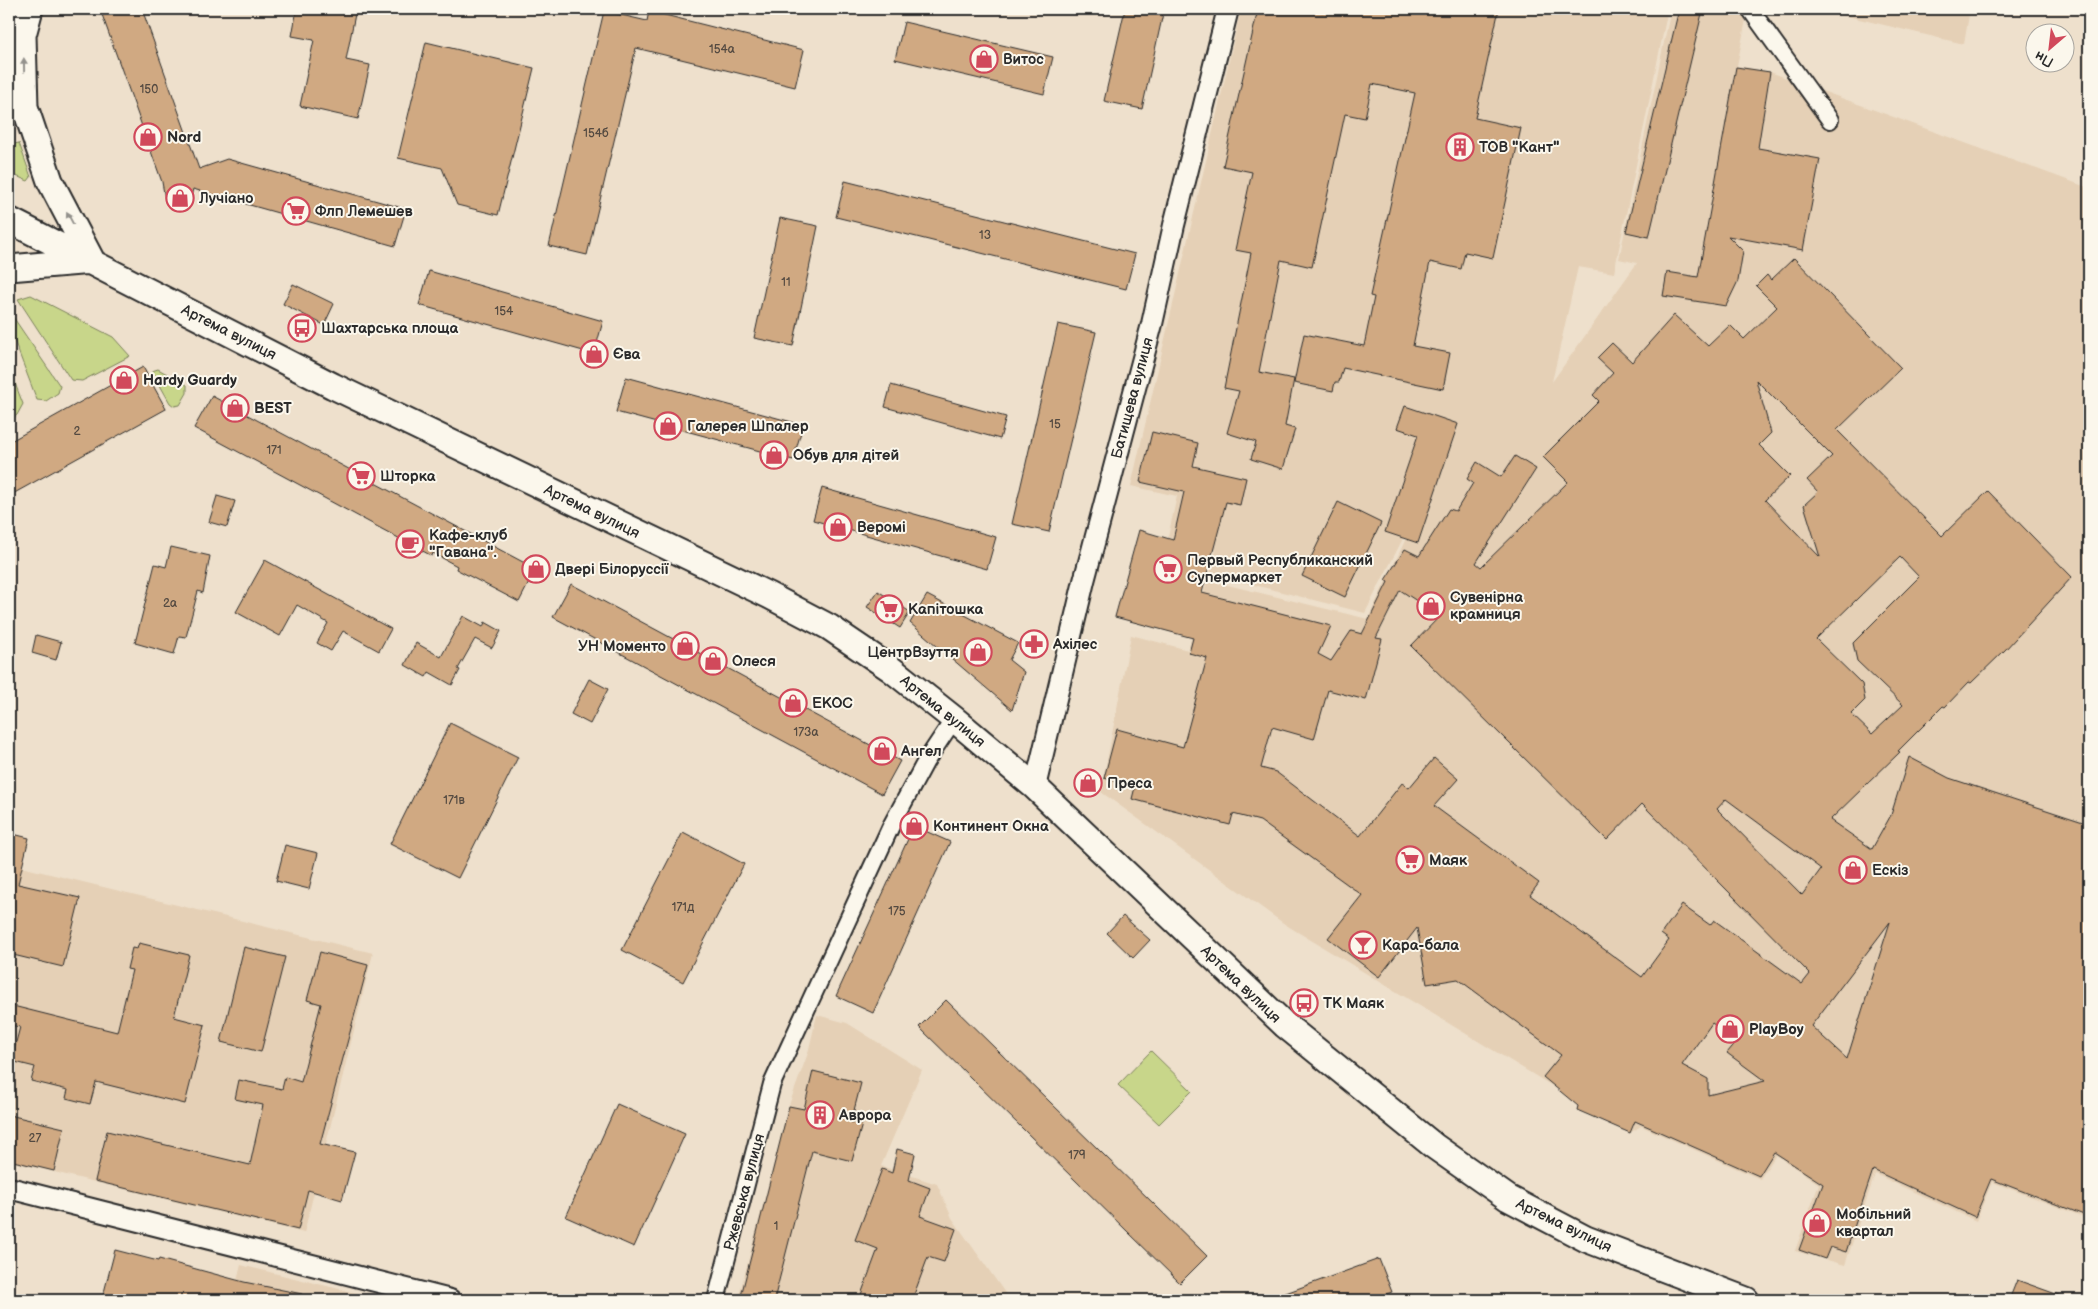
<svg xmlns="http://www.w3.org/2000/svg" width="2098" height="1309" font-family="'Balsamiq Sans',sans-serif">
	<style>
		.built { fill: #e5d0b6 }
		.green { fill: #c8d68a; stroke: #7a805a }
		.building { fill: #d0a982; stroke: #2b2b2b; fill-rule: evenodd }
		.lines { fill: none; stroke-linecap: round; stroke-linejoin: round }
		.minor-casing { stroke: #2b2b2b; stroke-width: 20 }
		.tertiary-casing { stroke: #2b2b2b; stroke-width: 24 }
		.primary-casing { stroke: #2b2b2b; stroke-width: 29 }
		.minor { stroke: #fbf7ec; stroke-width: 16 }
		.tertiary { stroke: #fbf7ec; stroke-width: 20 }
		.primary { stroke: #fbf7ec; stroke-width: 25 }
		.oneway { fill: #93918c }
		.labels { text-anchor: middle; stroke-width: 4; stroke-linejoin: round; paint-order: stroke }
		.number-label { font-size: 12px; fill: #544a41 }
		.poi-label { font-size: 15px; font-weight: bold; fill: #2b2b2b; stroke: #fbf7ec; text-anchor: start }
		.street-label { font-size: 15px; fill: #2b2b2b; stroke: #fbf7ec }
	</style>
	<rect width="100%" height="100%" fill="#eee0cc"/>
	<filter id="ink" filterUnits="userSpaceOnUse"><feTurbulence type="fractalNoise" baseFrequency=".02" numOctaves="2"/><feDisplacementMap in="SourceGraphic" scale="10" xChannelSelector="R" yChannelSelector="G"/><feConvolveMatrix kernelMatrix="1 2 1 2 8 2 1 2 1" color-interpolation-filters="sRGB"/></filter>
	<g filter="url(#ink)">
		<!-- built -->
		<path class="built" d="M 1241,9 L 1668,9 L 1614,273 L 1578,267 L 1552,382 L 1637,263 L 1619,259 L 1671,9 L 1748,9 L 1737,66 L 1770,72 L 2089,188 L 2089,1219 L 1992,1182 L 1976,1221 L 1875,1174 L 1845,1265 L 1795,1251 L 1819,1184 L 1776,1155 L 1760,1179 L 1641,1126 L 1630,1133 L 1286,925 L 1101,792 L 1131,635 L 1188,650 L 1207,580 L 1368,619 L 1446,454 L 1365,613 L 1210,574 L 1216,550 L 1168,537 L 1177,496 L 1131,486 Z
			M 1817,9 L 1970,9 L 1964,44 Z
			M 9,864 L 373,953 L 304,1233 L 9,1161 Z
			M 817,1015 L 847,1023 L 922,1070 L 881,1166 L 937,1184 L 952,1218 L 1010,1300 L 738,1300 L 789,1105 L 808,1053 Z
			M 241,1265 L 384,1300 L 232,1300 Z"/>
		<!-- green -->
		<path class="green" d="M 19,143 L 31,177 L 28,181 L 9,173 L 9,145 Z
			M 31,295 L 113,337 L 130,356 L 82,381 L 71,380 L 18,299 Z
			M 9,311 L 60,386 L 58,393 L 46,401 L 37,400 L 9,327 Z
			M 9,368 L 23,404 L 17,415 L 9,420 Z
			M 158,369 L 187,385 L 187,393 L 180,405 L 174,406 L 170,403 L 152,371 Z
			M 1151,1051 L 1192,1091 L 1159,1124 L 1118,1085 Z"/>
		<!-- building -->
		<path class="building" d="M 100,9 L 142,9 L 199,169 L 227,159 L 406,209 L 395,246 L 193,189 L 190,200 L 165,199 L 162,182 Z
			M 297,9 L 356,9 L 346,60 L 370,65 L 358,119 L 300,106 L 314,40 L 292,36 Z
			M 1125,9 L 1164,9 L 1142,109 L 1104,101 Z
			M 1258,9 L 1307,9 L 1323,12 L 1324,9 L 1499,9 L 1475,118 L 1521,128 L 1493,258 L 1465,252 L 1461,269 L 1430,262 L 1413,346 L 1450,353 L 1443,389 L 1343,368 L 1339,382 L 1335,382 L 1333,391 L 1294,383 L 1304,334 L 1364,346 L 1374,297 L 1370,296 L 1415,93 L 1372,84 L 1365,118 L 1345,114 L 1312,267 L 1281,260 L 1259,372 L 1294,379 L 1285,426 L 1295,429 L 1283,469 L 1251,459 L 1256,442 L 1227,433 L 1239,391 L 1224,388 L 1251,253 L 1235,250 L 1252,172 L 1223,166 Z
			M 1679,9 L 1703,9 L 1649,237 L 1626,232 Z
			M 604,11 L 647,21 L 649,11 L 804,50 L 795,87 L 636,48 L 587,255 L 549,246 Z
			M 904,22 L 1053,57 L 1044,94 L 895,59 Z
			M 426,42 L 534,68 L 498,215 L 457,205 L 442,168 L 398,158 Z
			M 1736,67 L 1770,72 L 1758,148 L 1820,159 L 1803,250 L 1728,236 L 1743,251 L 1738,281 L 1726,306 L 1663,296 L 1667,272 L 1698,277 Z
			M 845,181 L 1135,254 L 1126,289 L 836,217 Z
			M 780,218 L 818,226 L 793,346 L 754,338 Z
			M 1794,258 L 1901,368 L 1837,430 L 1942,536 L 1988,491 L 2072,577 L 2005,650 L 1971,683 L 1969,682 L 1945,707 L 1943,706 L 1898,751 L 1900,752 L 1830,820 L 1872,849 L 1891,815 L 1909,757 L 1949,778 L 2089,824 L 2089,1217 L 1991,1179 L 1975,1217 L 1873,1170 L 1846,1252 L 1830,1247 L 1825,1259 L 1799,1250 L 1823,1184 L 1774,1152 L 1759,1176 L 1635,1121 L 1630,1133 L 1577,1110 L 1578,1106 L 1543,1077 L 1561,1055 L 1458,979 L 1427,984 L 1417,928 L 1379,977 L 1328,938 L 1362,895 L 1260,821 L 1233,814 L 1230,825 L 1132,799 L 1135,787 L 1104,778 L 1117,729 L 1183,747 L 1207,658 L 1189,653 L 1193,638 L 1115,617 L 1139,530 L 1173,540 L 1184,492 L 1140,482 L 1152,432 L 1198,443 L 1193,466 L 1246,478 L 1240,505 L 1226,502 L 1202,593 L 1331,626 L 1318,654 L 1331,661 L 1351,631 L 1362,634 L 1388,582 L 1385,580 L 1405,549 L 1419,556 L 1449,509 L 1456,511 L 1473,483 L 1467,479 L 1477,462 L 1501,477 L 1515,456 L 1536,469 L 1476,563 L 1481,567 L 1568,482 L 1543,457 L 1599,401 L 1593,395 L 1613,373 L 1597,358 L 1612,343 L 1632,362 L 1674,315 L 1708,346 L 1730,325 L 1744,339 L 1777,307 L 1756,286 L 1767,275 L 1771,280 ZM 1756,380 L 1832,456 L 1807,480 L 1818,492 L 1804,505 L 1820,557 L 1765,500 L 1790,476 L 1759,445 L 1771,433 ZM 1900,557 L 1919,577 L 1853,643 L 1857,661 L 1903,705 L 1872,734 L 1851,714 L 1865,700 L 1862,684 L 1816,639 ZM 1400,590 L 1440,616 L 1411,646 L 1607,840 L 1642,804 L 1810,974 L 1802,984 L 1714,920 L 1710,925 L 1682,905 L 1661,934 L 1669,940 L 1642,977 L 1530,895 L 1539,883 L 1434,806 L 1458,779 L 1434,758 L 1409,788 L 1402,783 L 1360,836 L 1276,772 L 1261,768 L 1272,727 L 1314,739 L 1328,690 L 1366,700 L 1382,639 L 1376,638 ZM 1726,799 L 1821,869 L 1802,895 L 1717,809 ZM 1890,922 L 1847,1059 L 1811,1026 ZM 1712,1023 L 1737,1041 L 1727,1053 L 1765,1081 L 1708,1095 L 1708,1079 L 1682,1065 Z
			M 429,271 L 603,321 L 594,354 L 419,305 Z
			M 293,284 L 334,304 L 324,325 L 283,304 Z
			M 1058,324 L 1096,332 L 1049,532 L 1012,524 Z
			M 143,367 L 166,409 L 9,496 L 9,442 Z
			M 626,377 L 803,425 L 793,460 L 616,412 Z
			M 891,385 L 1006,417 L 1000,439 L 885,407 Z
			M 212,396 L 536,569 L 519,602 L 456,569 L 457,566 L 433,553 L 432,556 L 194,428 Z
			M 1405,406 L 1458,424 L 1418,543 L 1385,532 L 1418,435 L 1397,428 Z
			M 822,488 L 996,537 L 987,569 L 813,520 Z
			M 217,496 L 235,501 L 227,527 L 209,522 Z
			M 1338,502 L 1381,523 L 1345,597 L 1302,576 Z
			M 171,547 L 210,556 L 203,593 L 198,591 L 186,637 L 179,636 L 174,654 L 135,643 L 155,564 L 166,567 Z
			M 265,560 L 391,629 L 379,651 L 343,631 L 331,651 L 317,643 L 328,623 L 297,605 L 280,636 L 236,612 Z
			M 571,584 L 900,761 L 882,794 L 553,617 Z
			M 878,591 L 910,612 L 900,628 L 867,607 Z
			M 927,595 L 1018,643 L 1009,660 L 1024,672 L 1012,710 L 910,623 Z
			M 463,616 L 483,627 L 485,622 L 501,631 L 492,648 L 475,639 L 458,669 L 460,670 L 452,685 L 429,672 L 426,677 L 405,665 L 416,643 L 441,657 Z
			M 36,635 L 61,642 L 56,660 L 32,653 Z
			M 589,679 L 608,689 L 590,724 L 571,714 Z
			M 450,723 L 518,757 L 458,878 L 390,844 Z
			M 914,826 L 950,842 L 873,1013 L 836,996 Z
			M 683,832 L 744,864 L 683,982 L 622,950 Z
			M 9,833 L 29,838 L 18,884 L 80,898 L 63,967 L 9,954 Z
			M 285,845 L 318,853 L 309,889 L 276,881 Z
			M 1123,916 L 1150,940 L 1133,958 L 1107,933 Z
			M 139,943 L 189,955 L 174,1017 L 205,1025 L 185,1104 L 96,1082 L 90,1104 L 66,1098 L 68,1090 L 31,1081 L 35,1067 L 11,1061 L 20,1027 L 9,1025 L 9,1005 L 117,1032 L 132,970 L 127,969 L 132,948 L 137,949 Z
			M 244,947 L 285,957 L 261,1052 L 221,1042 Z
			M 320,952 L 368,965 L 320,1144 L 355,1152 L 342,1200 L 308,1190 L 298,1230 L 95,1181 L 107,1131 L 250,1165 L 263,1105 L 235,1099 L 239,1080 L 282,1089 L 285,1077 L 301,1082 L 321,1004 L 307,1000 Z
			M 946,1000 L 1207,1256 L 1180,1283 L 919,1027 Z
			M 813,1071 L 861,1083 L 851,1122 L 862,1124 L 852,1161 L 812,1151 L 774,1300 L 740,1300 L 789,1106 L 804,1109 Z
			M 617,1104 L 685,1134 L 634,1247 L 566,1217 Z
			M 9,1115 L 64,1128 L 54,1171 L 9,1160 Z
			M 897,1149 L 915,1154 L 909,1180 L 930,1188 L 920,1216 L 956,1229 L 944,1262 L 928,1257 L 912,1300 L 859,1300 L 878,1249 L 855,1240 L 882,1169 L 892,1173 Z
			M 115,1250 L 158,1261 L 159,1259 L 244,1282 L 302,1294 L 301,1300 L 102,1300 Z
			M 1379,1259 L 1392,1292 L 1370,1300 L 1272,1300 L 1272,1298 Z
			M 2017,1280 L 2067,1298 L 2067,1300 L 2009,1300 Z"/>
		<g class="lines">
			<!-- minor casing -->
			<g class="minor-casing">
				<path id="minor" d="M 1750,9 L 1830,120
					M 716,1300 L 772,1084 L 891,826 L 926,761 L 954,719"/>
			</g>
			<!-- tertiary casing -->
			<g class="tertiary-casing">
				<path id="tertiary" d="M 1035,787 L 1084,581 L 1152,324 L 1174,225 L 1228,9
					M 9,1188 L 450,1300"/>
			</g>
			<!-- primary casing -->
			<g class="primary-casing">
				<path id="primary" d="M 30,9 L 23,35 L 25,107 L 50,181 L 92,261
					M 9,220 L 333,386 L 768,595 L 829,627 L 891,669 L 954,719 L 1035,787 L 1285,1025 L 1434,1146 L 1508,1198 L 1586,1239 L 1746,1300
					M 9,268 L 92,261"/>
			</g>
			<!-- minor -->
			<use href="#minor" class="minor"/>
			<!-- tertiary -->
			<use href="#tertiary" class="tertiary"/>
			<!-- primary -->
			<use href="#primary" class="primary"/>
		</g>
		<!-- one-way arrows -->
		<defs><path id="oneway-solid" d="M-6-.8H1V-3.2L6.5 0L1 3.2V.8H-6Z" transform="scale(1.25)"/></defs>
		<g class="oneway">
			<use href="#oneway-solid" transform="translate(24 65) rotate(-91)"/>
			<use href="#oneway-solid" transform="translate(70 218) rotate(-118)"/>
		</g>
	</g>
	<!-- icons -->
	<defs>
		<g id="shop-ring" transform="scale(1.4375)"><circle r="9.5" fill="#fbf7ec" stroke="#d1495b" stroke-width="1.5"/><path d="M-5-2.5h2.3a2.7 3.5 0 0 1 5.4 0H5L5.5 6h-11ZM-1.5-2.5h3a1.5 2.3 0 0 0-3 0Z" fill="#d1495b"/></g>
		<g id="building-ring" transform="scale(1.4375)"><circle r="9.5" fill="#fbf7ec" stroke="#d1495b" stroke-width="1.5"/><path d="M-4-6H4V6H1V3H-1V6H-4ZM-2.5-4.3h1.7v1.8h-1.7ZM.8-4.3h1.7v1.8H.8ZM-2.5-1h1.7V.8h-1.7ZM.8-1h1.7V.8H.8Z" fill="#d1495b"/></g>
		<g id="supermarket-ring" transform="scale(1.4375)"><circle r="9.5" fill="#fbf7ec" stroke="#d1495b" stroke-width="1.5"/><path d="M-6-5.5h2.5l.6 2H6L4.5 2H-2.5L-4.4-4H-6ZM-1.5 3.2a1.3 1.3 0 1 0 .1 0ZM3 3.2a1.3 1.3 0 1 0 .1 0Z" fill="#d1495b"/></g>
		<g id="bus-ring" transform="scale(1.4375)"><circle r="9.5" fill="#fbf7ec" stroke="#d1495b" stroke-width="1.5"/><path d="M-5-6H5V4H4V6H2V4H-2V6H-4V4H-5ZM-3.5-4V0h7V-4ZM-3.5 1.2v1.5H-2V1.2ZM2 1.2v1.5H3.5V1.2Z" fill="#d1495b"/></g>
		<g id="cafe-ring" transform="scale(1.4375)"><circle r="9.5" fill="#fbf7ec" stroke="#d1495b" stroke-width="1.5"/><path d="M-5.5-4.5H6V0H3Q3 3.5 0 3.5H-2.5Q-5.5 3.5-5.5 0ZM3-3.2v2h1.7v-2ZM-6 4.5H4V6H-6Z" fill="#d1495b"/></g>
		<g id="pharmacy-ring" transform="scale(1.4375)"><circle r="9.5" fill="#fbf7ec" stroke="#d1495b" stroke-width="1.5"/><path d="M-2-6h4v4h4v4h-4v4h-4v-4h-4v-4h4Z" fill="#d1495b"/></g>
		<g id="bar-ring" transform="scale(1.4375)"><circle r="9.5" fill="#fbf7ec" stroke="#d1495b" stroke-width="1.5"/><path d="M-6-5H6L.8 .8V4.5H3.5V6h-7V4.5H-.8V.8Z" fill="#d1495b"/></g>
	</defs>
	<g fill-rule="evenodd">
		<use href="#shop-ring" x="984" y="59"/>
		<use href="#shop-ring" x="148" y="137"/>
		<use href="#building-ring" x="1460" y="147"/>
		<use href="#shop-ring" x="180" y="198"/>
		<use href="#supermarket-ring" x="296" y="211"/>
		<use href="#bus-ring" x="302" y="328"/>
		<use href="#shop-ring" x="594" y="354"/>
		<use href="#shop-ring" x="124" y="380"/>
		<use href="#shop-ring" x="235" y="408"/>
		<use href="#shop-ring" x="668" y="426"/>
		<use href="#shop-ring" x="774" y="455"/>
		<use href="#supermarket-ring" x="361" y="476"/>
		<use href="#shop-ring" x="838" y="527"/>
		<use href="#cafe-ring" x="410" y="544"/>
		<use href="#shop-ring" x="536" y="569"/>
		<use href="#supermarket-ring" x="1168" y="569"/>
		<use href="#shop-ring" x="1431" y="606"/>
		<use href="#supermarket-ring" x="889" y="609"/>
		<use href="#pharmacy-ring" x="1034" y="644"/>
		<use href="#shop-ring" x="685" y="646"/>
		<use href="#shop-ring" x="978" y="652"/>
		<use href="#shop-ring" x="713" y="661"/>
		<use href="#shop-ring" x="793" y="703"/>
		<use href="#shop-ring" x="882" y="751"/>
		<use href="#shop-ring" x="1088" y="783"/>
		<use href="#shop-ring" x="914" y="826"/>
		<use href="#supermarket-ring" x="1410" y="860"/>
		<use href="#shop-ring" x="1853" y="870"/>
		<use href="#bar-ring" x="1363" y="945"/>
		<use href="#bus-ring" x="1304" y="1003"/>
		<use href="#shop-ring" x="1730" y="1029"/>
		<use href="#building-ring" x="820" y="1115"/>
		<use href="#shop-ring" x="1817" y="1223"/>
	</g>
	<g class="labels">
		<!-- number labels -->
		<g class="number-label">
			<text x="722" y="53">154а</text>
			<text x="149" y="93">150</text>
			<text x="596" y="137">154б</text>
			<text x="985" y="239">13</text>
			<text x="786" y="286">11</text>
			<text x="504" y="315">154</text>
			<text x="1055" y="428">15</text>
			<text x="77" y="435">2</text>
			<text x="274" y="454">171</text>
			<text x="170" y="607">2а</text>
			<text x="806" y="736">173а</text>
			<text x="454" y="804">171в</text>
			<text x="683" y="911">171д</text>
			<text x="897" y="915">175</text>
			<text x="35" y="1142">27</text>
			<text x="1077" y="1159">179</text>
			<text x="776" y="1230">1</text>
		</g>
		<!-- poi labels -->
		<g class="poi-label">
			<text x="1003" y="64">Витос</text>
			<text x="167" y="142">Nord</text>
			<text x="1479" y="152">ТОВ "Кант"</text>
			<text x="199" y="203">Лучіано</text>
			<text x="315" y="216">Флп Лемешев</text>
			<text x="321" y="333">Шахтарська площа</text>
			<text x="613" y="359">Єва</text>
			<text x="143" y="385">Hardy Guardy</text>
			<text x="254" y="413">BEST</text>
			<text x="687" y="431">Галерея Шпалер</text>
			<text x="793" y="460">Обув для дітей</text>
			<text x="380" y="481">Шторка</text>
			<text x="857" y="532">Веромі</text>
			<text x="429" y="540">Кафе-клуб<tspan x="429" dy="17">"Гавана".</tspan></text>
			<text x="1187" y="565">Первый Республиканский<tspan x="1187" dy="17">Супермаркет</tspan></text>
			<text x="555" y="574">Двері Білоруссії</text>
			<text x="1450" y="602">Сувенірна<tspan x="1450" dy="17">крамниця</tspan></text>
			<text x="908" y="614">Капітошка</text>
			<text x="1053" y="649">Ахілес</text>
			<text x="666" y="651" text-anchor="end">УН Моменто</text>
			<text x="959" y="657" text-anchor="end">ЦентрВзуття</text>
			<text x="732" y="666">Олеся</text>
			<text x="812" y="708">ЕКОС</text>
			<text x="901" y="756">Ангел</text>
			<text x="1107" y="788">Преса</text>
			<text x="933" y="831">Континент Окна</text>
			<text x="1429" y="865">Маяк</text>
			<text x="1872" y="875">Ескіз</text>
			<text x="1382" y="950">Кара-бала</text>
			<text x="1323" y="1008">ТК Маяк</text>
			<text x="1749" y="1034">PlayBoy</text>
			<text x="839" y="1120">Аврора</text>
			<text x="1836" y="1219">Мобільний<tspan x="1836" dy="17">квартал</tspan></text>
		</g>
		<!-- street labels -->
		<g class="street-label">
			<text transform="translate(229 332) rotate(27)" y="5">Артема вулиця</text>
			<text transform="translate(1132 398) rotate(-75)" y="5">Батищева вулиця</text>
			<text transform="translate(592 511) rotate(26)" y="5">Артема вулиця</text>
			<text transform="translate(943 711) rotate(39)" y="5">Артема вулиця</text>
			<text transform="translate(1241 984) rotate(44)" y="5">Артема вулиця</text>
			<text transform="translate(744 1192) rotate(-75)" y="5">Ржевська вулиця</text>
			<text transform="translate(1564 1225) rotate(26)" y="5">Артема вулиця</text>
		</g>
	</g>
	<!-- margin -->
	<rect width="2098" height="1309" fill="none" stroke="#fbf7ec" stroke-width="30"/>
	<rect x="15" y="15" width="2068" height="1279" fill="none" stroke="#2b2b2b" stroke-width="2" filter="url(#ink)"/>
	<!-- north arrow -->
	<g transform="translate(2050 48) rotate(208)"><circle r="24" fill="#fbf7ec" stroke="#a8a59f"/>
	<path d="M0-4L9 19L0 12L-9 19Z" fill="#d1495b"/>
	<text y="-8" font-size="14" font-weight="bold" text-anchor="middle" fill="#2b2b2b">Пн</text>
	</g>
</svg>
